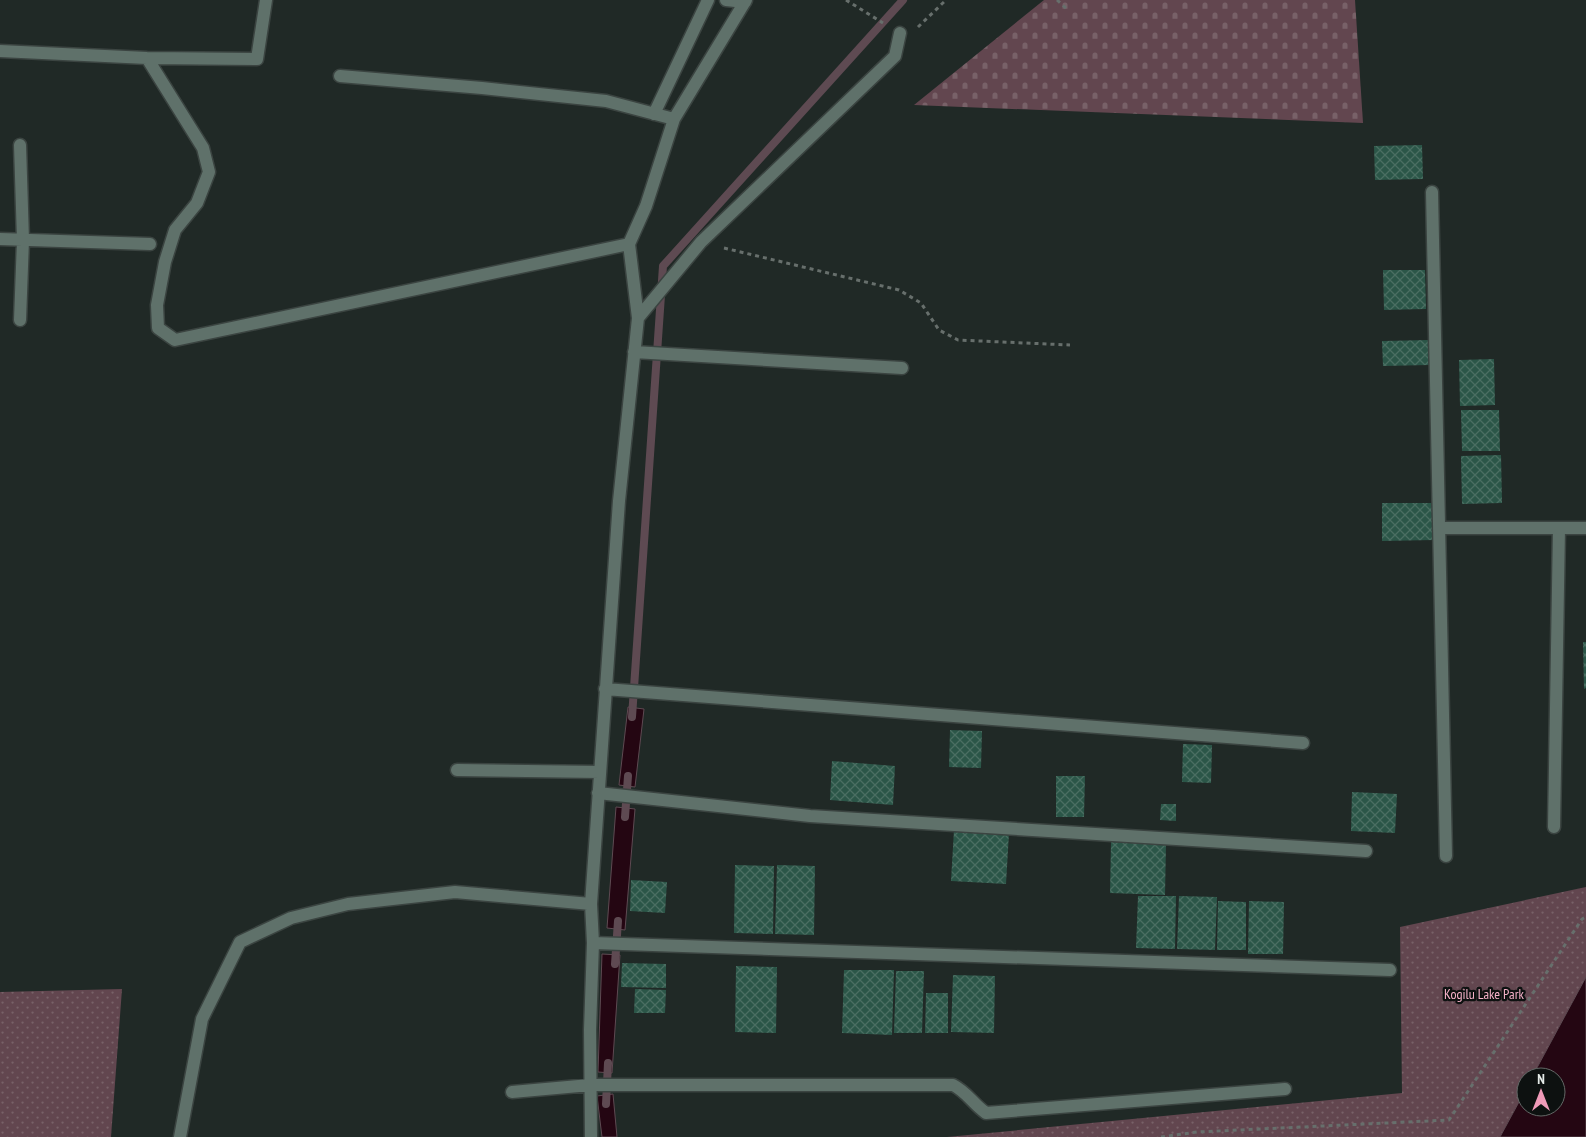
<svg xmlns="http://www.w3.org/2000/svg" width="1586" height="1137" font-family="'PT Sans Narrow',sans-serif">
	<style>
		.grass { fill: url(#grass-dots) }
		.cemetery { fill: url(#cemetery-stones) }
		.water { fill: #240612; stroke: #5e4a52 }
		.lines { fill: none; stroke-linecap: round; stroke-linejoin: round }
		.stream { stroke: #5e4a52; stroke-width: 8 }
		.building { fill: url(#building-cross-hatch) }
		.minor-casing { stroke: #3b4441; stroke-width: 15 }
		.path { stroke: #676f6c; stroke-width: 3; stroke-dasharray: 4 4; stroke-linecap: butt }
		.minor { stroke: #5f716a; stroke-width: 12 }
		.labels { text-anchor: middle; stroke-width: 4.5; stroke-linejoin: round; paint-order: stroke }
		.park-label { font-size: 14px; fill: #f6b2c9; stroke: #0d1110 }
	</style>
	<defs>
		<pattern id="grass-dots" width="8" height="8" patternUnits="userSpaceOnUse" patternTransform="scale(1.25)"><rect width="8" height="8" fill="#62464f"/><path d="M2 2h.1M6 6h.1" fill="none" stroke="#786168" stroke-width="1.8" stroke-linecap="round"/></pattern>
		<pattern id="cemetery-stones" width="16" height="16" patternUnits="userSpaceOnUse" patternTransform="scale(1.25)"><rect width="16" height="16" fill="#62464f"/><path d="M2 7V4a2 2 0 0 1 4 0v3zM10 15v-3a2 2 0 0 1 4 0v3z" fill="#786168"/></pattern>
		<pattern id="building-cross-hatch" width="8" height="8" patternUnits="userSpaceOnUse" patternTransform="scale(1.25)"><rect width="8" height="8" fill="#2b5648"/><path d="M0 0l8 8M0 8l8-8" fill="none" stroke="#4a6e62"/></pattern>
	</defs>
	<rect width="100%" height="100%" fill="#202926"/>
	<!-- grass -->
	<path class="grass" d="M 1586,887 L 1586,977 L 1532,1077 L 1526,1077 L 1526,1089 L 1500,1137 L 947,1137 L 1402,1093 L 1400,927 Z
		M 122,989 L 111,1137 L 0,1137 L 0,992 Z"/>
	<!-- cemetery -->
	<path class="cemetery" d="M 1044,0 L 1355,0 L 1363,123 L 914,105 Z"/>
	<!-- water -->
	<path class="water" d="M 628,707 L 644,709 L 635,787 L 619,785 Z
		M 616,807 L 635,809 L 625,930 L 607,928 Z
		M 602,954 L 620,955 L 612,1073 L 598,1072 Z
		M 1586,977 L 1586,1137 L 1500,1137 L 1526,1089 L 1526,1107 L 1556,1107 L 1556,1077 L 1532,1077 Z
		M 613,1094 L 617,1137 L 602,1137 L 597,1096 Z"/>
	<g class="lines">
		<!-- stream -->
		<path class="stream" d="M 632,717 L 663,266 L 903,0
			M 625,817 L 628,776
			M 615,964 L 618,921
			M 606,1104 L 608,1063"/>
	</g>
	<!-- building -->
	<path class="building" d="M 1422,145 L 1423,179 L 1375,180 L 1374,146 Z
		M 1383,270 L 1425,270 L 1426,309 L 1384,310 Z
		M 1428,340 L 1429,365 L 1383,366 L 1382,341 Z
		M 1494,359 L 1495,405 L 1460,406 L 1459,360 Z
		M 1461,410 L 1499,410 L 1500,451 L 1462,451 Z
		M 1501,455 L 1502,503 L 1462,504 L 1461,456 Z
		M 1382,503 L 1433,503 L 1434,540 L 1382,541 Z
		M 1583,642 L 1586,642 L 1586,688 L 1584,689 Z
		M 950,730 L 982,731 L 981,768 L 949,767 Z
		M 1183,744 L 1212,745 L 1211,783 L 1182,782 Z
		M 832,761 L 895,766 L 893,805 L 830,800 Z
		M 1056,776 L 1085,776 L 1084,817 L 1056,817 Z
		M 1352,792 L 1397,794 L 1395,833 L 1351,831 Z
		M 1161,804 L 1176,804 L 1176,821 L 1160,820 Z
		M 954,830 L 1009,833 L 1006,884 L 951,881 Z
		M 1111,842 L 1166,844 L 1165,895 L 1110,893 Z
		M 735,865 L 774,866 L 773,934 L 734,933 Z
		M 777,865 L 815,866 L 814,935 L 775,934 Z
		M 631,880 L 667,882 L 665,913 L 630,911 Z
		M 1138,896 L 1176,896 L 1175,949 L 1136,948 Z
		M 1179,896 L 1217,897 L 1215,950 L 1177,949 Z
		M 1218,901 L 1246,902 L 1246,950 L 1217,950 Z
		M 1249,901 L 1284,902 L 1283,954 L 1248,954 Z
		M 622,963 L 666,964 L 666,988 L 621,987 Z
		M 736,966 L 777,967 L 776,1033 L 735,1032 Z
		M 844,970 L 894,970 L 892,1035 L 842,1033 Z
		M 896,971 L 924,971 L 922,1033 L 894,1033 Z
		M 953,975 L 995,976 L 994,1033 L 951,1032 Z
		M 635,989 L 666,990 L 665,1013 L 634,1013 Z
		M 926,993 L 948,993 L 948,1033 L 925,1033 Z"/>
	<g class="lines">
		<!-- minor casing -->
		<g class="minor-casing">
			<path id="minor" d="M 726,0 L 745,2
				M 0,51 L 147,58 L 257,59 L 266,0
				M 147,58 L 203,148 L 209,172 L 197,203 L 175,230 L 165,262 L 157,305 L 158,328 L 175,340 L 629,244
				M 340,76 L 482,88 L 606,101 L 674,119
				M 654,114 L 708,0
				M 1432,192 L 1446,856
				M 0,239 L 150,244
				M 638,318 L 701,242 L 895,56 L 900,33
				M 20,320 L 23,240 L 20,145
				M 634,352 L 902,368
				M 1439,528 L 1586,528
				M 605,689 L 1303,743
				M 457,770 L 600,772
				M 598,793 L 810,816 L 1366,851
				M 1554,827 L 1559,528
				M 593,943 L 1390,970
				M 512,1092 L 590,1085 L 953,1085 C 967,1092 973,1104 986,1113 L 1285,1089
				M 180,1137 L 202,1019 L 240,942 L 291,918 L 348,904 L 455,892 L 591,904
				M 591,1137 L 590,1030 L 593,943 L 591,904 L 619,501 L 638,318 L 629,244 L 646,206 L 674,119 L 746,0"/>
		</g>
		<!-- path -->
		<path class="path" d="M 846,0 L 883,23
			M 1057,0 L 1067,9
			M 918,27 L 946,0
			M 724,248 L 899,290 L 921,303 L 939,330 L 958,340 L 1070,345
			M 1161,1137 L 1197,1132 L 1449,1120 L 1582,919 L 1586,917"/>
		<!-- minor -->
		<use href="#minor" class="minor"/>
	</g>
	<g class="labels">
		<!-- park labels -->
		<g class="park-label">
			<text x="1484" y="999">Kogilu Lake Park</text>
		</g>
	</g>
	<!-- north arrow -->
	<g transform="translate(1541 1092)"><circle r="24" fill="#0d1110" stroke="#636866"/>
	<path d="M0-4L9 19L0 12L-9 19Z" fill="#ef9ab8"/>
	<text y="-8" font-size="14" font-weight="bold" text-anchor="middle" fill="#e4eae7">N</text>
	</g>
</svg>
